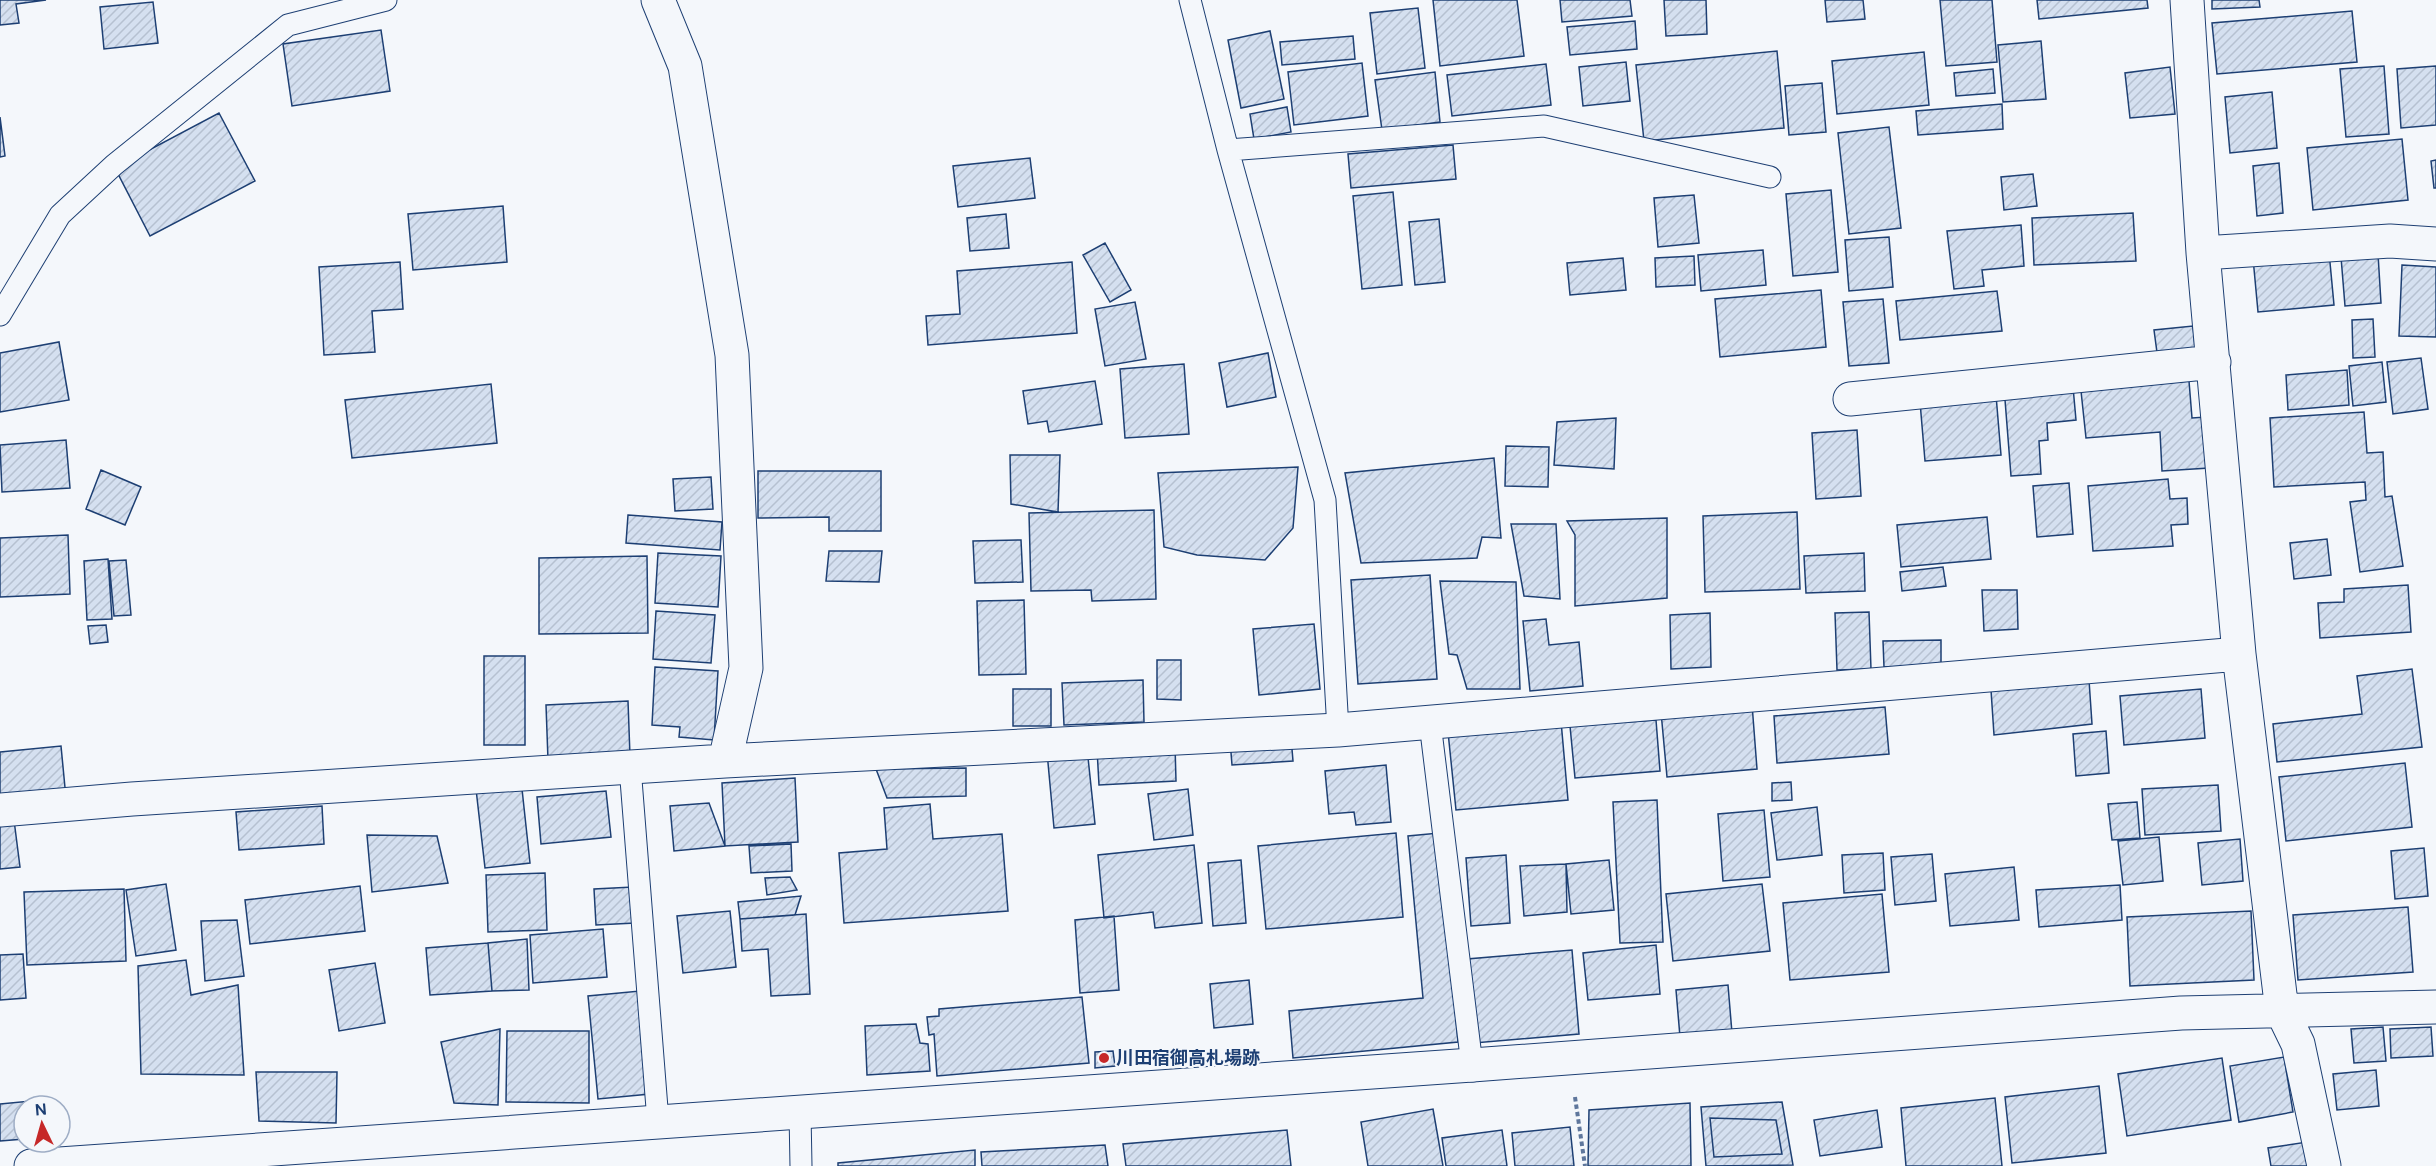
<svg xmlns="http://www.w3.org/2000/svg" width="2436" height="1166" font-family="'DM Sans','Noto Sans JP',sans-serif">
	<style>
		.building { fill: url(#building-hatch); stroke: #1d3f73; stroke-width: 1.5 }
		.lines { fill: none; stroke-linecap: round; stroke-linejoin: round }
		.lane-casing { stroke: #1d3f73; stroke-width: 23 }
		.street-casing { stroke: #1d3f73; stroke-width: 35 }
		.secondary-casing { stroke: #1d3f73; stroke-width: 35 }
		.path { stroke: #5e769c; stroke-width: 4; stroke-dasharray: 4.5 3; stroke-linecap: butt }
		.lane { stroke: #f4f7fb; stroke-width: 21 }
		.street { stroke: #f4f7fb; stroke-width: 33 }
		.secondary { stroke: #f4f7fb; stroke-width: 33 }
		.poi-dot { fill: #c62828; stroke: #f4f7fb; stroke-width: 2 }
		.labels { text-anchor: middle; stroke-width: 4.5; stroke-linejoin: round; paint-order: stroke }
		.poi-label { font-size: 18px; font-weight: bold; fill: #1d3f73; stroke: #f4f7fb; text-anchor: start }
	</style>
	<defs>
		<pattern id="building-hatch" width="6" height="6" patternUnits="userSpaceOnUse" patternTransform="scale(1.5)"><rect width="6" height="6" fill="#d5e0f0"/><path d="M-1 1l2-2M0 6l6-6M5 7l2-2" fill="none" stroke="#b6c1d1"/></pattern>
	</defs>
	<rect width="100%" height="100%" fill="#f4f7fb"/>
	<!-- building -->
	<path class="building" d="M 0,0 L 46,0 L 16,4 L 19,23 L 0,25 Z
		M 1433,0 L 1517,0 L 1524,56 L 1440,66 Z
		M 1560,0 L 1630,0 L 1632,16 L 1562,22 Z
		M 1664,0 L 1706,0 L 1707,34 L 1666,36 Z
		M 1825,0 L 1863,0 L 1865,19 L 1827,22 Z
		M 1940,0 L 1992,0 L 1997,62 L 1946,66 Z
		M 2037,0 L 2147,0 L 2148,8 L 2039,19 Z
		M 2212,0 L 2259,0 L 2260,7 L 2212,9 Z
		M 153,2 L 158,43 L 104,49 L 100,7 Z
		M 1418,8 L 1425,68 L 1377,74 L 1370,13 Z
		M 2352,11 L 2357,62 L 2217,74 L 2212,23 Z
		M 1635,21 L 1637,49 L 1570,55 L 1567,27 Z
		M 381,30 L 390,91 L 292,106 L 283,44 Z
		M 1270,31 L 1284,99 L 1241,108 L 1228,40 Z
		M 1353,36 L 1355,59 L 1282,65 L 1280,42 Z
		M 2041,41 L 2046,99 L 2003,102 L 1998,45 Z
		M 1777,51 L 1784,128 L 1644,141 L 1636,65 Z
		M 1924,52 L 1929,105 L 1837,114 L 1832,61 Z
		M 1626,62 L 1630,101 L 1583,106 L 1579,67 Z
		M 1362,63 L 1368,116 L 1294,125 L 1288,72 Z
		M 1546,64 L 1551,105 L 1452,116 L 1447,75 Z
		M 2384,66 L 2389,134 L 2346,137 L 2340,69 Z
		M 2436,66 L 2436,125 L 2401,128 L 2397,69 Z
		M 2170,67 L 2175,114 L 2130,118 L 2125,73 Z
		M 1993,69 L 1995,93 L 1956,96 L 1954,73 Z
		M 1435,72 L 1440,122 L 1382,130 L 1375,80 Z
		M 1822,83 L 1826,132 L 1789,135 L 1785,86 Z
		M 2272,92 L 2277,148 L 2230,153 L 2225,97 Z
		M 2002,104 L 2003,129 L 1918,135 L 1916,111 Z
		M 1287,107 L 1291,132 L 1254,139 L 1250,114 Z
		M 219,113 L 255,181 L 150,236 L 115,168 Z
		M 0,117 L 5,156 L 0,157 Z
		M 1889,127 L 1901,228 L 1849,234 L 1838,133 Z
		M 2402,139 L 2408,200 L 2313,210 L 2307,148 Z
		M 1453,145 L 1456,179 L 1351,188 L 1348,154 Z
		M 1030,158 L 1035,198 L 958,207 L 953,166 Z
		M 2436,160 L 2436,188 L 2434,188 L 2431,161 Z
		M 2279,163 L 2283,213 L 2257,216 L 2253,166 Z
		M 2033,174 L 2037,206 L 2004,210 L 2001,177 Z
		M 1831,190 L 1838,272 L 1793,276 L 1786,194 Z
		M 1393,192 L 1402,285 L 1362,289 L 1353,196 Z
		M 1694,195 L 1699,243 L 1658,247 L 1654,198 Z
		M 503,206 L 507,262 L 413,270 L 408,214 Z
		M 2133,213 L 2136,261 L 2034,265 L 2032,218 Z
		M 1006,214 L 1009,248 L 970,251 L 967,218 Z
		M 1439,219 L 1445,282 L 1415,285 L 1409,222 Z
		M 2021,225 L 2024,266 L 1982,270 L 1984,286 L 1954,289 L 1947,231 Z
		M 1889,237 L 1893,287 L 1849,291 L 1845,240 Z
		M 1105,243 L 1131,290 L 1110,302 L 1083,255 Z
		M 1763,250 L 1766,285 L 1701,291 L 1698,255 Z
		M 2329,252 L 2334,305 L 2258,312 L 2253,258 Z
		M 2378,254 L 2381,303 L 2345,306 L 2341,257 Z
		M 1694,256 L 1695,285 L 1656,287 L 1655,258 Z
		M 1623,258 L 1626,290 L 1570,295 L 1567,263 Z
		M 400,262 L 403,309 L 372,311 L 375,352 L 324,355 L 319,267 Z
		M 1072,262 L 1077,333 L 928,345 L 926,316 L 960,314 L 957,271 Z
		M 2402,265 L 2436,267 L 2436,337 L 2399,336 Z
		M 1821,290 L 1826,347 L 1720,357 L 1715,299 Z
		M 1997,291 L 2002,331 L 1900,340 L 1896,301 Z
		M 1883,299 L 1889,363 L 1849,366 L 1843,302 Z
		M 1135,302 L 1146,359 L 1105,366 L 1095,309 Z
		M 2373,319 L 2375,357 L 2353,358 L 2352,320 Z
		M 2193,326 L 2196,356 L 2158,360 L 2154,330 Z
		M 59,342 L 69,400 L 0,412 L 0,353 Z
		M 1268,353 L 1276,397 L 1227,407 L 1219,363 Z
		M 2421,358 L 2428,409 L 2393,414 L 2387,362 Z
		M 2382,362 L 2386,402 L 2353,406 L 2349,366 Z
		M 1184,364 L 1189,434 L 1125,438 L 1120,369 Z
		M 2347,370 L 2349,405 L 2288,410 L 2286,375 Z
		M 1095,381 L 1102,424 L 1049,432 L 1047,421 L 1028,424 L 1023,391 Z
		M 2189,381 L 2192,418 L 2206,417 L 2209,468 L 2162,471 L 2160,432 L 2086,438 L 2081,391 Z
		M 491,384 L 497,443 L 352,458 L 345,400 Z
		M 2004,387 L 2073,387 L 2076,420 L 2047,423 L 2048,440 L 2039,441 L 2041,474 L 2011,476 Z
		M 1996,395 L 2001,455 L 1925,461 L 1920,402 Z
		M 2364,412 L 2367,453 L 2383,452 L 2385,497 L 2392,496 L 2403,566 L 2360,572 L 2350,502 L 2366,500 L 2365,482 L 2274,487 L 2270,418 Z
		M 1616,418 L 1614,469 L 1554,465 L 1557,422 Z
		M 1857,430 L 1861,496 L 1816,499 L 1812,433 Z
		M 66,440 L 70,488 L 2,492 L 0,445 Z
		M 1506,446 L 1549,447 L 1548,487 L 1505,486 Z
		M 1010,455 L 1060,455 L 1058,512 L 1011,504 Z
		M 1494,458 L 1501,538 L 1482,537 L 1477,558 L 1361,563 L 1345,473 Z
		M 1298,467 L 1293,528 L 1265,560 L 1197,555 L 1164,547 L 1158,473 Z
		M 101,470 L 141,487 L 125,525 L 86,509 Z
		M 758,471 L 881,471 L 881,531 L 829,531 L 829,517 L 758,518 Z
		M 711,477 L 713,509 L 675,511 L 673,479 Z
		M 2168,479 L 2170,499 L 2187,498 L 2188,524 L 2171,525 L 2173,546 L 2093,551 L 2088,486 Z
		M 2069,483 L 2073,534 L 2037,537 L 2033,486 Z
		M 1154,510 L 1156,599 L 1092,601 L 1091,590 L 1031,591 L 1029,513 Z
		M 1797,512 L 1800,589 L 1705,592 L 1703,516 Z
		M 628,515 L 722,522 L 720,550 L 626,543 Z
		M 1987,517 L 1991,559 L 1901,567 L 1897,525 Z
		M 1667,518 L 1667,598 L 1575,606 L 1575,535 L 1567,521 Z
		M 1511,524 L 1556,524 L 1560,599 L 1524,596 Z
		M 68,535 L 70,594 L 0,597 L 0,538 Z
		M 2327,539 L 2331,575 L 2294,579 L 2290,543 Z
		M 1021,540 L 1023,582 L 975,583 L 973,541 Z
		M 829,551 L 882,551 L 879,582 L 826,581 Z
		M 658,553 L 721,556 L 718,607 L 655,603 Z
		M 1864,553 L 1865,591 L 1806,593 L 1804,556 Z
		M 647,556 L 648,633 L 539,634 L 539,558 Z
		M 108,559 L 112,619 L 87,620 L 84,561 Z
		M 126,560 L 131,615 L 114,616 L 109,561 Z
		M 1943,567 L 1946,586 L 1902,591 L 1900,572 Z
		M 1430,575 L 1437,679 L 1358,684 L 1351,580 Z
		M 1440,581 L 1516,582 L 1520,689 L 1467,689 L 1457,655 L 1449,654 Z
		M 2408,585 L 2411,632 L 2320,638 L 2318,603 L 2344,602 L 2344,589 Z
		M 1982,590 L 2017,590 L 2018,629 L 1984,631 Z
		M 1024,600 L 1026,674 L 979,675 L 977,601 Z
		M 656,611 L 715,615 L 711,663 L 653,659 Z
		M 1869,612 L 1871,669 L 1837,670 L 1835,613 Z
		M 1710,613 L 1711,667 L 1671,669 L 1670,615 Z
		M 1546,619 L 1549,645 L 1579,642 L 1583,686 L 1530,691 L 1523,621 Z
		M 1314,624 L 1320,689 L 1259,695 L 1253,629 Z
		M 106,625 L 108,642 L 90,644 L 88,626 Z
		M 1941,640 L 1941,665 L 1884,667 L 1883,641 Z
		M 484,656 L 525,656 L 525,745 L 484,745 Z
		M 1157,660 L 1181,660 L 1181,700 L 1157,699 Z
		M 655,667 L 718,671 L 714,740 L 679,737 L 680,727 L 652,725 Z
		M 2412,669 L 2422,747 L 2277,762 L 2273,724 L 2362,714 L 2357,676 Z
		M 1143,680 L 1144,722 L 1064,725 L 1062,683 Z
		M 2089,680 L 2092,724 L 1994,735 L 1991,690 Z
		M 1013,689 L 1051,689 L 1051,726 L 1013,726 Z
		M 2201,689 L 2205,738 L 2124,745 L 2120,696 Z
		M 628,701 L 630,756 L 548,760 L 546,705 Z
		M 1752,704 L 1757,769 L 1667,777 L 1661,712 Z
		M 1885,707 L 1889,754 L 1777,763 L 1774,716 Z
		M 1656,720 L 1660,771 L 1575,778 L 1570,726 Z
		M 1561,721 L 1568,800 L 1456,810 L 1448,732 Z
		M 2106,731 L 2109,773 L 2076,776 L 2073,734 Z
		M 1291,737 L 1293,761 L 1232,765 L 1230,740 Z
		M 1175,745 L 1176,781 L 1099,785 L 1097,749 Z
		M 61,746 L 66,798 L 0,805 L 0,752 Z
		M 1087,748 L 1095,824 L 1054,828 L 1047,752 Z
		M 2405,763 L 2412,827 L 2286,841 L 2279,777 Z
		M 1386,765 L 1391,822 L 1356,825 L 1354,812 L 1329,814 L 1325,771 Z
		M 966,768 L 966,796 L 887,798 L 876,769 Z
		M 795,778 L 798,842 L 725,846 L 722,783 Z
		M 1791,782 L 1792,800 L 1772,801 L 1772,783 Z
		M 2218,785 L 2221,831 L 2145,835 L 2142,789 Z
		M 476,789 L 522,789 L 530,863 L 485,868 Z
		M 1188,789 L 1193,835 L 1154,840 L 1148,794 Z
		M 606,791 L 611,837 L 541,844 L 537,797 Z
		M 1657,800 L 1663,942 L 1620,943 L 1613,802 Z
		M 2137,802 L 2140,838 L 2112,840 L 2108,804 Z
		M 709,803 L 725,846 L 674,851 L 670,806 Z
		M 930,804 L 933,839 L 1002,834 L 1008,911 L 844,923 L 839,853 L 887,849 L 884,808 Z
		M 322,806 L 324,844 L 239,850 L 236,812 Z
		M 1817,807 L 1822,855 L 1777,860 L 1771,813 Z
		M 1764,810 L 1770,877 L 1723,881 L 1718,814 Z
		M 14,820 L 20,867 L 0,869 L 0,822 Z
		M 1396,833 L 1403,917 L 1266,929 L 1258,846 Z
		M 1439,833 L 1458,1042 L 1293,1058 L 1289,1011 L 1423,998 L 1408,836 Z
		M 367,835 L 437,836 L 448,883 L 372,892 Z
		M 2159,837 L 2163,881 L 2123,885 L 2118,841 Z
		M 2240,839 L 2243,881 L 2202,885 L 2198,843 Z
		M 791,844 L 792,871 L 751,873 L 749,846 Z
		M 1194,845 L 1202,923 L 1155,928 L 1153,912 L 1104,918 L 1098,855 Z
		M 2424,848 L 2428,896 L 2395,899 L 2391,851 Z
		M 1883,853 L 1885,890 L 1844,893 L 1842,855 Z
		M 1932,854 L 1936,901 L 1895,905 L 1891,857 Z
		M 1506,855 L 1510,923 L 1471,926 L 1466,858 Z
		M 1241,860 L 1246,923 L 1213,926 L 1208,863 Z
		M 1609,860 L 1614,910 L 1571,914 L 1566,864 Z
		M 1566,864 L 1567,912 L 1524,916 L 1520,866 Z
		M 2014,867 L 2019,920 L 1950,926 L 1945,874 Z
		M 545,873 L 547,930 L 488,932 L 486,875 Z
		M 790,877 L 797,890 L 767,895 L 765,878 Z
		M 166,884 L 176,950 L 136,956 L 126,890 Z
		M 1762,884 L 1770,951 L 1673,961 L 1666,894 Z
		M 2120,885 L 2122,920 L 2039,927 L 2036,890 Z
		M 360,886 L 365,931 L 250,944 L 245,900 Z
		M 633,887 L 635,923 L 596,925 L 594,889 Z
		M 124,889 L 126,961 L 27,965 L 24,892 Z
		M 1882,894 L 1889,972 L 1790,980 L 1783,903 Z
		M 801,896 L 795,915 L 740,919 L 738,902 Z
		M 2408,907 L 2413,972 L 2298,980 L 2293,915 Z
		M 730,911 L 736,967 L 683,973 L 677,916 Z
		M 2251,911 L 2254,980 L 2130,986 L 2127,917 Z
		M 806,914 L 810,994 L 771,996 L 768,949 L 742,951 L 740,919 Z
		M 1114,916 L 1119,990 L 1080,993 L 1075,920 Z
		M 237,920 L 244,976 L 205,981 L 201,921 Z
		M 603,929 L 607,977 L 533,983 L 530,935 Z
		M 527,939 L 529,990 L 492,991 L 488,943 Z
		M 488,943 L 492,991 L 430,995 L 426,948 Z
		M 1656,945 L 1660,994 L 1588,1000 L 1583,953 Z
		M 1572,950 L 1579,1034 L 1474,1043 L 1467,959 Z
		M 23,954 L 26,998 L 0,1000 L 0,955 Z
		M 186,960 L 191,995 L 238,985 L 244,1075 L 141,1074 L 138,966 Z
		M 375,963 L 385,1023 L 339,1031 L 329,970 Z
		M 1249,980 L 1253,1024 L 1214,1028 L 1210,984 Z
		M 1728,985 L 1732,1033 L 1680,1037 L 1676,990 Z
		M 640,991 L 650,1094 L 598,1099 L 588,996 Z
		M 1082,997 L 1089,1063 L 937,1076 L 934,1034 L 929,1035 L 927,1017 L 939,1016 L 939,1009 Z
		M 916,1024 L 920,1043 L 928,1044 L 930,1071 L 867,1075 L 865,1026 Z
		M 2383,1027 L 2386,1061 L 2354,1063 L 2351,1029 Z
		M 2431,1027 L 2433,1056 L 2391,1058 L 2390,1029 Z
		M 500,1029 L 498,1105 L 454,1103 L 441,1042 Z
		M 507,1031 L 589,1031 L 589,1103 L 506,1102 Z
		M 1113,1051 L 1115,1066 L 1095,1068 L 1095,1052 Z
		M 2284,1057 L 2293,1112 L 2239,1122 L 2230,1066 Z
		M 2222,1058 L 2231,1120 L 2127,1136 L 2118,1074 Z
		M 2376,1070 L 2379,1106 L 2337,1110 L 2333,1074 Z
		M 256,1072 L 337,1072 L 336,1123 L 259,1121 Z
		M 2099,1086 L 2106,1153 L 2012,1163 L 2005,1097 Z
		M 1995,1098 L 2002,1166 L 1906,1166 L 1901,1108 Z
		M 31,1101 L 31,1106 L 24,1106 L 24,1139 L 0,1141 L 0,1104 Z
		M 1782,1102 L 1793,1165 L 1706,1166 L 1701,1107 Z
		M 1690,1103 L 1691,1166 L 1588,1166 L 1589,1110 Z
		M 1433,1109 L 1443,1166 L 1368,1166 L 1361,1122 Z
		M 1877,1110 L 1882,1147 L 1820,1156 L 1814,1120 Z
		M 1710,1118 L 1776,1120 L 1782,1154 L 1714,1157 Z
		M 1570,1127 L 1574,1166 L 1515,1166 L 1512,1133 Z
		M 1287,1130 L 1291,1166 L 1126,1166 L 1123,1144 Z
		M 1502,1130 L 1507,1166 L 1446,1166 L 1442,1138 Z
		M 2307,1142 L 2310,1166 L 2271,1166 L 2268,1148 Z
		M 1105,1145 L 1108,1166 L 982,1166 L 981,1152 Z
		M 975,1150 L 975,1166 L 838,1166 L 838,1163 Z"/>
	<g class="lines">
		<!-- lane casing -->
		<g class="lane-casing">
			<path id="lane" d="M 1190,0 L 1228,150 L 1325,500 L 1338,730
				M 1228,150 L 1544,126 L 1770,177
				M 0,315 L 60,215 L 114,165 L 288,25 L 386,0
				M 1430,723 L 1472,1065
				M 630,767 L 658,1121
				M 800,1113 L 801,1166"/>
		</g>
		<!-- street casing -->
		<g class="street-casing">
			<path id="street" d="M 658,0 L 685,66 L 732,355 L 746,668 L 725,761
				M 2187,0 L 2203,253 L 2239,654 L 2282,1011 L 2298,1044 L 2324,1166
				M 2203,253 L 2390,241 L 2436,244
				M 1850,399 L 2214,362
				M 0,810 L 132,799 L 725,761 L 1338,730 L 2239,654
				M 1472,1065 L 2181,1013 L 2436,1007"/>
		</g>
		<!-- secondary casing -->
		<g class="secondary-casing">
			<path id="secondary" d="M 31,1166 L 1472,1065"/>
		</g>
		<!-- path -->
		<path class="path" d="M 1575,1097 L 1585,1166"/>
		<!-- lane -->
		<use href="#lane" class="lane"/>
		<!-- street -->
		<use href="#street" class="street"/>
		<!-- secondary -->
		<use href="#secondary" class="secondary"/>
	</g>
	<!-- markers -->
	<circle class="poi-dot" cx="1104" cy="1058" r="6"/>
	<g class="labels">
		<!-- poi labels -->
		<g class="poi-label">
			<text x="1116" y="1064">川田宿御高札場跡</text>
		</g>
	</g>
	<!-- north arrow -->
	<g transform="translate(42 1124) rotate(355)"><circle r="28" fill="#f4f7fb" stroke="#9eadc5" stroke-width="1.5"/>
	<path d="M0-4.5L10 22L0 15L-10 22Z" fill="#c62828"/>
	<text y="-9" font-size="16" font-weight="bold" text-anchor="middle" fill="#1d3f73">N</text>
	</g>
</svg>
